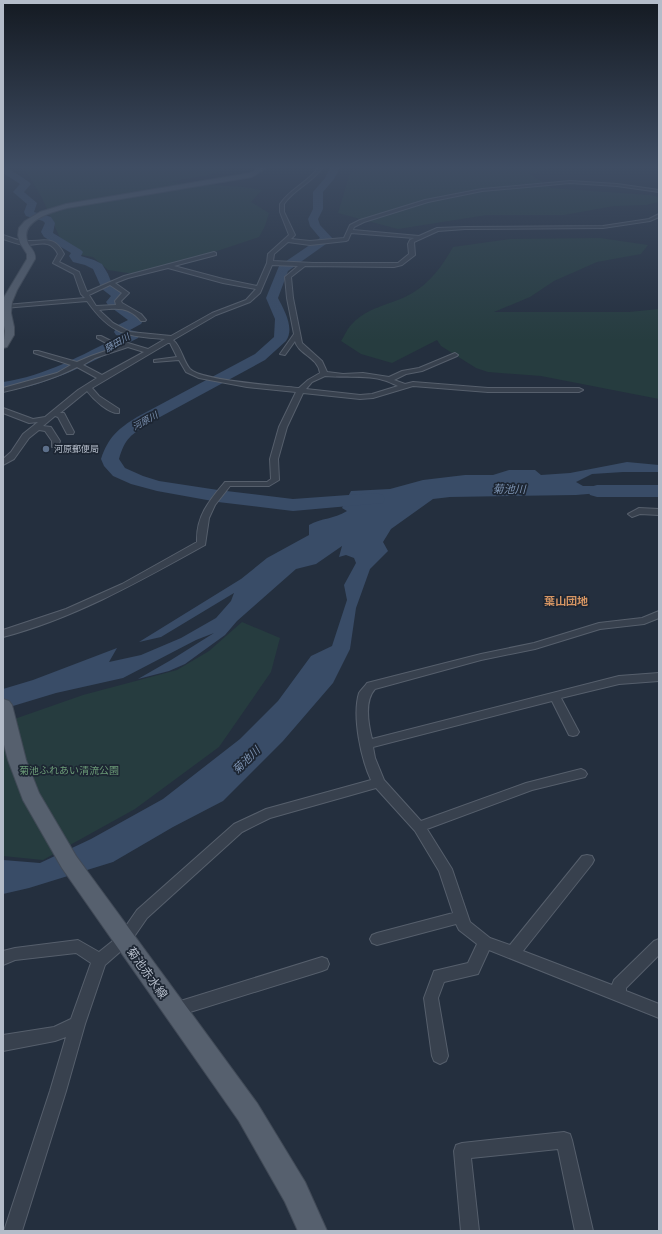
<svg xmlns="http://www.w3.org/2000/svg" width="662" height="1234" font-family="Overpass,'Noto Sans JP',sans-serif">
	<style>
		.green { fill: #263c3f }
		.water { fill: #394c67 }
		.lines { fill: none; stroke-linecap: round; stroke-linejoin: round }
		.river { fill: #394c67; fill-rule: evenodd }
		.minor-casing { stroke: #565f6c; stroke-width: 2 }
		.primary-casing { stroke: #414a57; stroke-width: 2 }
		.minor { fill: #38414e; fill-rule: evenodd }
		.primary { fill: #56606e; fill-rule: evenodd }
		.service-dot { fill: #5c6f8a; stroke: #1d2633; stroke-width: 1.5 }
		.labels { text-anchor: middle; stroke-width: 3.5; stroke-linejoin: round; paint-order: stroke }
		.far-water-label { font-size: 9px; font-style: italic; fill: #7c92b1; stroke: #1d2633 }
		.far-poi-label { font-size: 9px; fill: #b4bcc9; stroke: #1d2633; text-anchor: start }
		.park-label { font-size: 10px; fill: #6b9a76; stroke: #1d2633 }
		.water-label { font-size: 11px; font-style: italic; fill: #7c92b1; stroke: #1d2633 }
		.neighbourhood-label { font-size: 11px; font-weight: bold; fill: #d59563; stroke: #1d2633 }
		.near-street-label { font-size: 12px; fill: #b4bcc9; stroke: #1d2633 }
	</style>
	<rect width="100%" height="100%" fill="#242f3e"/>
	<!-- green -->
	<path class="green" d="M 21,168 L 228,168 L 213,174 L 169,182 L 244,187 L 262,190 L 251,202 L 269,213 L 265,226 L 259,237 L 214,252 L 134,274 L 108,270 L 93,257 L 81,255 L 60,238 L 41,196 L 25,170 Z
		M 359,168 L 551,168 L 530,174 L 551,188 L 649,195 L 659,197 L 659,202 L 646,205 L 614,206 L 564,215 L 487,215 L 398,229 L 338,213 L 350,173 Z
		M 600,238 L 648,245 L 641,254 L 597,262 L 554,281 L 530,297 L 494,312 L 629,312 L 659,309 L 659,399 L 541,376 L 488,372 L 476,368 L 441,346 L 437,340 L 392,363 L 361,354 L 341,341 C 345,335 348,327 353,323 C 367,308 388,305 405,297 C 427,287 442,267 453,247 L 510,239 Z
		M 242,622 L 280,638 L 271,672 L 219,747 L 135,809 L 43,860 L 3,856 L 3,723 L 83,695 L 177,670 L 209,651 Z"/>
	<!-- water -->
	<path class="water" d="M 627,462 L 659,465 L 659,472 L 623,472 L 592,474 L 576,482 L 583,486 L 659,486 L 659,488 L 576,495 L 450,497 L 433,499 L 391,529 L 383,542 L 388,551 L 370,569 L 356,608 L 350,649 L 333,683 L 283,741 L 223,801 L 173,827 L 113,862 L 29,888 L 3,894 L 3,860 L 40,863 L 91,839 L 163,799 L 240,739 L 278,701 L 311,656 L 332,646 L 347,600 L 344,585 L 356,563 L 354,558 L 346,555 L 339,557 L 342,546 L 316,564 L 296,569 L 237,621 L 225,635 L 185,664 L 169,671 L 138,679 L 171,660 L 214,633 L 196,640 L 123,678 L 56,693 L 3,709 L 3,689 L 33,680 L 117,648 L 109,662 L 141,655 L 181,638 L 216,618 L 231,601 L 234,593 L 161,637 L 139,642 L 241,579 L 267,558 L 309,535 L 309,525 C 321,518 335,519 347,511 L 342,508 L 351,491 L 390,489 L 423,480 L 465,475 L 493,475 L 509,470 L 535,470 L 541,475 L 570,473 Z"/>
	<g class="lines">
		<!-- river -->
		<path class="river" d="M 3,168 L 8,168 L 29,182 L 31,184 L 24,192 L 37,203 L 34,212 L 51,217 L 55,223 L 53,233 L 81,250 L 83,252 L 81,256 L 94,260 L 102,264 L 108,274 L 112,284 L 125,295 L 120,302 L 136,312 L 143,321 L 141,324 L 130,330 L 138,332 L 140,335 L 138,338 C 94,361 53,384 3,392 L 3,382 C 45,376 82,355 120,336 L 116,335 L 114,332 L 118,325 L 128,320 L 108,305 L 106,302 L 111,296 L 102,289 L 93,269 L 85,265 L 73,262 L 69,256 L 71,253 L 44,237 L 41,232 L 45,223 L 43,221 L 26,216 L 24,212 L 27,204 L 13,192 L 20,184 L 3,173 Z
			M 330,168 L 340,168 L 334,179 L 323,192 L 323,209 L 318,219 L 320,225 L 333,239 L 288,271 L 278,298 C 284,310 295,328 286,341 L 265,360 L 149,423 C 131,435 125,438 119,459 L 125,468 L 143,476 L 159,481 L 218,490 L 293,499 L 376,493 L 383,495 L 385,499 L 383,503 L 293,511 L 218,502 L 157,491 L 131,484 L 113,476 L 104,466 L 101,459 C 109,436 118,429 137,417 L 255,354 L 274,337 L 275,319 L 266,298 L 279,266 L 320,238 L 310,226 L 308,219 L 313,209 L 313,192 L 325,178 Z
			M 597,485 L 659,485 L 659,497 L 597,497 L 590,495 L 588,491 L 590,487 Z"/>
		<!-- minor casing -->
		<g class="minor-casing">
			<path id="minor" d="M 318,168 L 322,168 C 312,183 294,189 284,204 L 284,212 L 295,235 L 291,239 L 310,241 L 344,238 L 350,225 L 360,220 L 425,200 L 482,189 L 570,181 L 617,184 L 659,190 L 659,192 L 617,186 L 570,183 L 482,191 L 428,202 L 364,222 L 354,227 L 353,230 L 419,236 L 437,228 L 465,227 L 603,226 L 649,219 L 659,214 L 659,217 L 650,221 L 603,228 L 465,229 L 438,231 L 414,242 L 415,255 L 402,265 L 394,267 L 305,266 L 291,277 L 293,298 L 302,343 L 322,361 L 327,372 L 343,374 L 363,373 L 389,377 L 402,371 L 419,368 L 455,353 L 458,355 L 457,356 L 422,371 L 406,374 L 394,380 L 405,384 L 413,382 L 488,388 L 579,388 L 583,390 L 579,392 L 488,392 L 413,386 L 373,398 L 360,399 L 303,393 L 287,427 L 278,459 L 279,480 L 269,486 L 230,486 L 215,505 L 209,518 L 205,545 C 140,581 75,618 3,637 L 3,630 L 66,609 L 122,584 L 197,542 C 196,516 209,501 225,482 L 267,482 L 271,479 L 270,459 L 279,427 L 296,392 L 247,387 L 199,378 L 186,372 L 179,360 L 154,362 L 154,360 L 177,357 L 170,343 L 168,343 L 92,388 L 99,396 L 119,409 L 119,413 C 109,414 93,399 87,391 L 60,413 L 64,413 L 74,432 L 73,434 L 67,434 L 58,417 L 55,416 L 43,426 L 51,427 L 60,441 L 58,447 L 52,447 L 52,441 L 45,431 L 39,430 L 29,438 L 14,459 L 3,465 L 3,459 L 11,452 L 23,434 L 38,422 L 29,423 L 3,413 L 3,408 L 33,419 L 45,417 L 78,390 L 97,378 L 77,367 C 54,379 29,386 3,392 L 3,388 L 57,373 L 71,365 L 34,353 L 34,351 L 38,351 L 77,362 L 91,356 L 120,346 L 108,344 L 97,338 L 97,336 L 101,336 L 111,341 L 128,343 L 148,349 L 165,339 C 126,336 111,335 87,301 L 4,308 L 3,307 L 6,305 L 85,298 L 81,294 L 74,274 L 53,263 L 58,254 C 50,238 39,245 25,245 C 17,244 10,241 3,239 L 3,235 C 10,237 17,241 25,241 C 43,242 54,234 64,254 L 59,262 L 79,272 L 87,292 L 124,276 L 214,252 L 216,253 L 216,255 L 174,266 L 223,279 L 257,286 L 267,263 L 268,254 L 289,235 L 280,212 L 280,204 C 290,189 308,182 318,168 ZM 351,233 L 414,238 L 410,240 L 408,244 L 409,254 L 398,263 L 313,263 L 273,261 L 274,254 L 288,242 L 310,245 L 346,241 L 348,240 ZM 272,265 L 298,266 L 285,277 L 287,298 L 294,334 L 280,354 L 285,355 L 295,341 C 298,354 318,357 320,373 L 308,380 L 299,388 C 280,386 201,381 190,369 C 183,361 181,346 173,340 L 216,315 L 250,302 L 260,293 ZM 168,268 L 223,283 L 256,289 L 246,300 L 212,313 L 171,336 L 130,332 L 113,323 L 99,310 C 116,308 129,306 141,321 L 145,321 L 146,320 L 141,314 L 122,303 L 121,301 L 129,293 L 115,283 L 128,278 ZM 110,285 L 122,293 L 115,301 L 116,305 L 96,306 L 89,295 ZM 128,347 L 144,352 L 102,375 L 83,365 L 95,358 ZM 325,376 C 342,378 369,375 383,380 C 388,381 393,384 398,386 L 372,394 L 360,395 L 306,389 L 312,382 Z
				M 639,508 L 659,509 L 659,515 L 640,514 L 632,517 L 628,514 Z
				M 659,611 L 659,618 L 644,624 L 600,629 L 535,649 L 481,660 L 375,689 C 364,701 368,723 372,739 L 619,676 L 659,673 L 659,681 L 619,684 L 561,698 L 579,732 L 577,735 L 573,736 L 569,735 L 552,701 L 373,747 L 375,758 L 384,780 L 421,821 L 526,783 L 581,769 L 585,771 L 587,774 L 585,777 L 532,790 L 427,829 L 452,869 L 470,922 L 490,938 L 510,945 L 582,856 L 587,855 L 592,856 L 594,860 L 592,864 L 523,951 L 612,985 L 614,980 L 654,941 L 659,939 L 659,955 L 626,988 L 626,991 L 659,1004 L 659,1018 L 489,950 L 478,974 L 444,982 L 438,998 L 448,1056 L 446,1061 L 440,1064 L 434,1061 L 432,1056 L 424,998 L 434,971 L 468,963 L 477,944 L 459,930 L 456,924 L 377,945 L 372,943 L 370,939 L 372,935 L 377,933 L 453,913 L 439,871 L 415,831 L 376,788 L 270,818 L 242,832 L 147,918 L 129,944 L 105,965 L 85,1024 L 66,1091 L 22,1231 L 4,1231 L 50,1091 L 66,1037 L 55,1041 L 3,1051 L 3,1035 L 54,1027 L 71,1019 L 91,963 L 76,953 L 15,960 L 3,965 L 3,951 L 15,948 L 78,940 L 99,952 L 119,936 L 137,910 L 234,824 L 266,809 L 371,780 C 361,759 352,716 359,693 C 361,690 365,686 367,683 L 481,654 L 534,643 L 599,623 L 642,618 Z
				M 322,957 L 327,959 L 329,964 L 327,969 L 322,971 L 174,1017 L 169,1015 L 166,1010 L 169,1005 L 174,1003 Z
				M 564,1132 L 570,1134 L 572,1140 L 593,1231 L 575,1231 L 558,1149 L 471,1158 L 479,1231 L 461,1231 L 454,1151 L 456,1145 L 462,1143 Z"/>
		</g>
		<!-- primary casing -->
		<g class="primary-casing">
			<path id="primary" d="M 259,168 L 266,168 L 252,177 L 67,208 C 52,212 18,221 28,243 C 31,249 36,252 35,259 L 17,290 L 12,302 L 11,313 L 14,327 L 14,335 L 7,347 L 3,348 L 5,331 L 3,321 L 3,299 L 27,259 L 27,254 L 20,243 L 18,235 L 19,228 L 25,221 L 40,212 L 66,204 L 250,173 Z
				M 3,699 L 9,701 L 12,705 L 26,760 L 39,793 L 76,856 L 257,1103 L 305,1182 L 327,1231 L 298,1231 L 285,1202 L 239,1121 L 62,868 L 23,800 L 8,760 L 3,741 Z"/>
		</g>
		<!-- minor -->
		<use href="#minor" class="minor"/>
		<!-- primary -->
		<use href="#primary" class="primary"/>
	</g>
	<!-- sky -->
	<linearGradient id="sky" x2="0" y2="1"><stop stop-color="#141a22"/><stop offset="0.49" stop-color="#3f4d63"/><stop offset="1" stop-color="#3f4d63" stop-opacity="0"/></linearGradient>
	<rect width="662" height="341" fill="url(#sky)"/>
	<!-- markers -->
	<circle class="service-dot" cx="46" cy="449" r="4"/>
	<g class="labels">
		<!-- far-water labels -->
		<g class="far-water-label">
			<text transform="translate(117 343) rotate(-30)" y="3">藤田川</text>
			<text transform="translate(145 421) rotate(-29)" y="3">河原川</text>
		</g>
		<!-- far-poi labels -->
		<g class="far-poi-label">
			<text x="54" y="452">河原郵便局</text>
		</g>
		<!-- park labels -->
		<g class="park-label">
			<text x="69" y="774">菊池ふれあい清流公園</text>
		</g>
		<!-- water labels -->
		<g class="water-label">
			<text transform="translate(509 489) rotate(1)" y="4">菊池川</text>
			<text transform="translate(246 760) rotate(-44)" y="4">菊池川</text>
		</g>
		<!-- neighbourhood labels -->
		<g class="neighbourhood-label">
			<text x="566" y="605">葉山団地</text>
		</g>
		<!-- near-street labels -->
		<g class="near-street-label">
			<text transform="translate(147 973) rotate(54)" y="4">菊池赤水線</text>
		</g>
	</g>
	<!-- border -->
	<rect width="662" height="1234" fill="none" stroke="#b4bcc9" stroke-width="8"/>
</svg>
